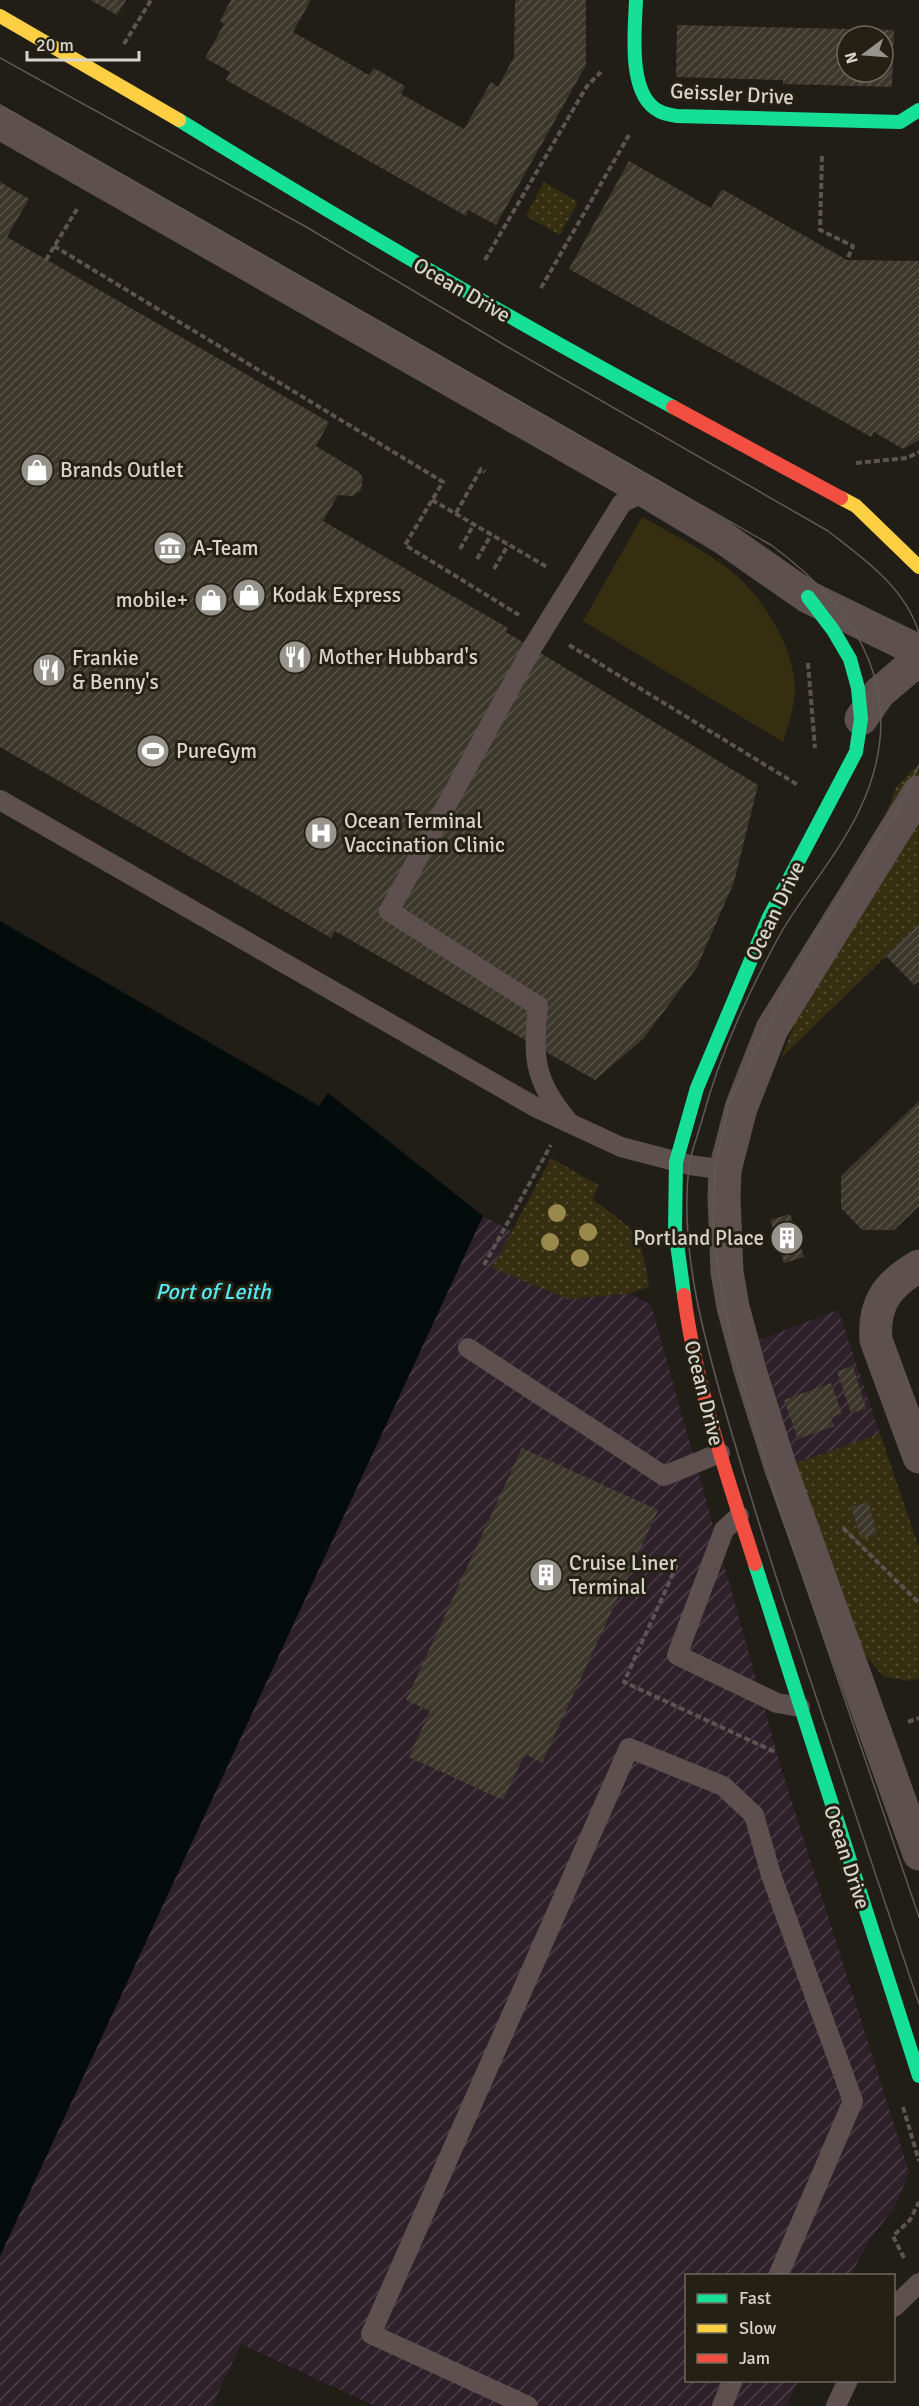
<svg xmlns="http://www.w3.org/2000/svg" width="919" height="2406" font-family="Signika,sans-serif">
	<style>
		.industrial { fill: url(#industrial-furrows) }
		.grass { fill: url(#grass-dots) }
		.garden { fill: #362e11 }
		.water { fill: #040b0b }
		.building { fill: url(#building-hatch); fill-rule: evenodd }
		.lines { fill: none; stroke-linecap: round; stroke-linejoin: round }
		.path { stroke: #5d5351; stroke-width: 4; stroke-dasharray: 6 3; stroke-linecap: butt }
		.lane { stroke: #5f5050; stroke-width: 20 }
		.street { stroke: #5f5050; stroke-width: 33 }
		.fast { stroke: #16e098; stroke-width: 14 }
		.slow { stroke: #ffcf43; stroke-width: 14 }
		.jam { stroke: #f24e42; stroke-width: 14 }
		.tram { stroke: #605a56; stroke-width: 1.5 }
		.tree { fill: #99894d }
		.labels { text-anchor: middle; stroke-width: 6; stroke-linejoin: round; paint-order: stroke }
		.street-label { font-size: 21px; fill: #d6d4cb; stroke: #242013 }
		.poi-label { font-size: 21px; fill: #d6d4cb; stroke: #242013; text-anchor: start }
		.water-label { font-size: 22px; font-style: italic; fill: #53eaf1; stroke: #242013 }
	</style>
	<defs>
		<pattern id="industrial-furrows" width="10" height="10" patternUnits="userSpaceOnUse" patternTransform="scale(1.5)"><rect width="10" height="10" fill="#2f212a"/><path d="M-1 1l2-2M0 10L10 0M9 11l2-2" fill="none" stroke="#4c4048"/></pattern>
		<pattern id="grass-dots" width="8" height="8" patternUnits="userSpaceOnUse" patternTransform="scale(1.5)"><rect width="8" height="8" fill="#362e11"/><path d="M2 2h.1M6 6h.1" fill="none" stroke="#524b32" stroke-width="1.8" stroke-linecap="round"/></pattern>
		<pattern id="building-hatch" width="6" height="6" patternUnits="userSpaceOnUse" patternTransform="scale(1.5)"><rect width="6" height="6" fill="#3b372a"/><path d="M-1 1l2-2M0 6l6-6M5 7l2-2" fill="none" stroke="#575348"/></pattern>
	</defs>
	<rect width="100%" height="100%" fill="#201e17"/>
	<!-- industrial -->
	<path class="industrial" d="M 483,1216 L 651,1305 L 782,1771 L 909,2172 L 896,2205 L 869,2241 L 851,2275 L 686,2276 L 686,2380 L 798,2381 L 786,2406 L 375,2406 L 241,2344 L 212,2406 L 0,2406 L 0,2256 Z
		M 838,1310 L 880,1434 L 796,1463 L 759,1340 Z"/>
	<!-- grass -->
	<path class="grass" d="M 544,182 L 578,202 L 560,235 L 526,216 Z
		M 919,764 L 919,924 L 781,1058 L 849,888 L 869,861 L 896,787 Z
		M 551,1158 L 598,1185 L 593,1200 C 639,1233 640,1230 649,1287 L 627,1294 L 568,1299 L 492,1268 Z
		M 880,1434 L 919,1548 L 919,1678 L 909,1681 L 883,1676 L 860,1649 L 796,1463 Z"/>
	<!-- garden -->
	<path class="garden" d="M 642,517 C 669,532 697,546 722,564 C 759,589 796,647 795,692 C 794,709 788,726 783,742 L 583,621 Z"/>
	<!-- water -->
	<path class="water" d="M 0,921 L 319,1106 L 328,1093 L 483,1216 L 0,2256 Z"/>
	<!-- building -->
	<path class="building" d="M 90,0 L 126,0 L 117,15 Z
		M 231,0 L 311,0 L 293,32 L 369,75 L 374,68 L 405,86 L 401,94 L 464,129 L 491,82 L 498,87 L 514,57 L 515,0 L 586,0 L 586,65 L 496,225 L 468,210 L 466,216 L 226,80 L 230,72 L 205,58 L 224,24 L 220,21 Z
		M 677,25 L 894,30 L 892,87 L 783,84 L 783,80 L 676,77 ZM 847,36 L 883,36 L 883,72 L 847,72 Z
		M 629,161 L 711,208 L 722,189 L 847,260 L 919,261 L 919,440 L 903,449 L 874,432 L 871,437 L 569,269 Z
		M 0,182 L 29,199 L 7,237 L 329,422 L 316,446 L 359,472 L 363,478 L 361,490 L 353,496 L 338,495 L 323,521 L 508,628 L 506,632 L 758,785 L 734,882 L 697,967 L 643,1039 L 595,1080 L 335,931 L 331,938 L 0,747 Z
		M 919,924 L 919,981 L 914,985 L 886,956 Z
		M 919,1101 L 919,1206 L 894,1230 L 862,1230 L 841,1208 L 841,1176 Z
		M 790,1214 L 804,1257 L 784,1263 L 770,1220 Z
		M 853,1366 L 866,1409 L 851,1413 L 837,1371 Z
		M 831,1383 L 842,1414 L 831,1417 L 834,1426 L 798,1439 L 784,1400 Z
		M 522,1448 L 658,1510 L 542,1763 L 525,1754 L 503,1800 L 409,1757 L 430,1711 L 406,1700 Z
		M 868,1502 L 877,1534 L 861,1539 L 851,1507 Z"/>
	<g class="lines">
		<!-- path -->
		<path class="path" d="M 124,44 L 151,0
			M 822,156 L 820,230 L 853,246 L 847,260
			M 54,246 L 443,482 L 405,545 L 519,615
			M 46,260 L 77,209
			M 485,260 L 587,86 L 601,72
			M 541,288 L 629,135
			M 856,463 L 907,458 L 919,452
			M 432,500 L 547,567
			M 456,513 L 481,469 L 485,472
			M 460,549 L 474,524
			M 477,559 L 491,535
			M 494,569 L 508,545
			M 569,645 L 798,785
			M 808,663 L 815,748
			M 484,1265 L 551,1145
			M 843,1528 L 919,1603
			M 677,1565 L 624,1682 L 775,1752
			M 908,1722 L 919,1718
			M 903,2107 L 919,2161
			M 904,2258 L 893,2236 L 910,2220 L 919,2202"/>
		<!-- lane -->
		<path class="lane" d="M 0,800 L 537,1108 L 621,1147 L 690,1165 L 725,1170
			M 567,1120 C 534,1081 532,1055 538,1006 L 389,911 L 532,648 L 622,503 L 645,491
			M 468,1348 L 664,1476 L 720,1453
			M 739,1516 L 724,1530 L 677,1655 L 777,1703 L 800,1707
			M 894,2307 L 919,2283
			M 528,2406 L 371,2334 L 629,1748 L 723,1786 L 754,1815 L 771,1875 L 853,2101 L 778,2276
			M 722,2406 L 733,2380
			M 836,2406 L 848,2380"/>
		<!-- street -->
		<path class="street" d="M 0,123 L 645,491 L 722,537 L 808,597 L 919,651
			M 861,719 L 879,693 L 919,659
			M 919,792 L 772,1029 L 741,1108 L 725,1170 L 724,1197 L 727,1272 L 733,1307 L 750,1370 L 780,1466 L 919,1854
			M 919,1266 C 888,1284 873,1303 876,1340 L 919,1457"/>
		<!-- fast -->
		<path class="fast" d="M 636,0 C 635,30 627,95 659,111 C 664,114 671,115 677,116 L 900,122 L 919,110
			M 179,120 C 341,220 505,316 673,407
			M 684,1295 L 675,1229 L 676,1162 L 697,1088 L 769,917 L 856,752 L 861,719 L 858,688 L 850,659 L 833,630 L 808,597
			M 755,1564 L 919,2076"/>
		<!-- slow -->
		<path class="slow" d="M 0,16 L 179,120
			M 841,498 L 856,506 L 919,567"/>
		<!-- jam -->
		<path class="jam" d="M 673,407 L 841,498
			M 684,1295 C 696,1387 727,1476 755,1564"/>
		<!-- tram -->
		<path class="tram" d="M 0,58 L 308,228 L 506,346 L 828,531 C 864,559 905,587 919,633
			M 0,105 L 771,545 C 863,612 912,700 859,811 C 839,853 806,891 782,931 C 748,992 720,1053 702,1120 C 698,1135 691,1151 689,1166 C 679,1252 705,1342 729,1424 C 746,1482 764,1540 783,1598 C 828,1733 874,1869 919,2004
			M 919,765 L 897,811 L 813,939 L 729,1102 L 715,1169 L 713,1226 L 721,1289 L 734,1353 L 778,1504 L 919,1917"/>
	</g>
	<!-- trees -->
	<g class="tree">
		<circle cx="557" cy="1213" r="9"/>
		<circle cx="588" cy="1232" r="9"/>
		<circle cx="550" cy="1242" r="9"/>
		<circle cx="580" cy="1258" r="9"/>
	</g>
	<!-- icons -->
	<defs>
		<g id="shop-disc" transform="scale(1.725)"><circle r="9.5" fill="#96948c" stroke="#242013"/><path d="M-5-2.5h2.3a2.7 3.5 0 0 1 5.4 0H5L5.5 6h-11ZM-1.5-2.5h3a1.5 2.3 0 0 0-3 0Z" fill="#fff"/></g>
		<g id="museum-disc" transform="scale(1.725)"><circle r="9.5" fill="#96948c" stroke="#242013"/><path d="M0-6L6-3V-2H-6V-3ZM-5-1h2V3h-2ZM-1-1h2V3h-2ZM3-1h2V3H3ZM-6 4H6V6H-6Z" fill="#fff"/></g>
		<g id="restaurant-disc" transform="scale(1.725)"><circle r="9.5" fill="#96948c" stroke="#242013"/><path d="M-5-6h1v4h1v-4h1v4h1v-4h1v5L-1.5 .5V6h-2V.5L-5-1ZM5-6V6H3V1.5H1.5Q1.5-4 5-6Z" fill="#fff"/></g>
		<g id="stadium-disc" transform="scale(1.725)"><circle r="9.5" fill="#96948c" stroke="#242013"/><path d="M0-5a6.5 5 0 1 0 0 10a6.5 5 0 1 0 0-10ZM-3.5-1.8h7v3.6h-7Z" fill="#fff"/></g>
		<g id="hospital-disc" transform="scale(1.725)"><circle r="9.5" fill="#96948c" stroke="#242013"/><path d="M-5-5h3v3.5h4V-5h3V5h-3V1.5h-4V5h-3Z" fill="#fff"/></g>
		<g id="building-disc" transform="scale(1.725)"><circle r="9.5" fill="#96948c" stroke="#242013"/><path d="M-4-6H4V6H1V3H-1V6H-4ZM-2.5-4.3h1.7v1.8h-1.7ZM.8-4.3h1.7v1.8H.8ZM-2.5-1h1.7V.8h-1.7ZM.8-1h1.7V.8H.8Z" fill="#fff"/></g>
	</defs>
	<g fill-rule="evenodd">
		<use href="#shop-disc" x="37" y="470"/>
		<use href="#museum-disc" x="170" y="548"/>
		<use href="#shop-disc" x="249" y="595"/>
		<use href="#shop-disc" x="211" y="600"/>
		<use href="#restaurant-disc" x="295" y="657"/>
		<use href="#restaurant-disc" x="49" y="670"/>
		<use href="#stadium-disc" x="153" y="751"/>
		<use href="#hospital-disc" x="321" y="833"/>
		<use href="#building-disc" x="787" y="1238"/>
		<use href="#building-disc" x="546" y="1575"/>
	</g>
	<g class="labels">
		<!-- street labels -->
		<g class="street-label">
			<text transform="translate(732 94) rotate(3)" y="7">Geissler Drive</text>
			<text transform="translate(462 290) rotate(30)" y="7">Ocean Drive</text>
			<text transform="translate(775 911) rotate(-64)" y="7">Ocean Drive</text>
			<text transform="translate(704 1393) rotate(76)" y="7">Ocean Drive</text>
			<text transform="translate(847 1857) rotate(72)" y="7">Ocean Drive</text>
		</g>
		<!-- poi labels -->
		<g class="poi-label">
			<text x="60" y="477">Brands Outlet</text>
			<text x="193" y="555">A-Team</text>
			<text x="272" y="602">Kodak Express</text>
			<text x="188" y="607" text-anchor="end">mobile+</text>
			<text x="318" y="664">Mother Hubbard's</text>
			<text x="72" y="665">Frankie<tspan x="72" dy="24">&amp; Benny's</tspan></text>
			<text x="176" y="758">PureGym</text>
			<text x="344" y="828">Ocean Terminal<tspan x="344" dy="24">Vaccination Clinic</tspan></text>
			<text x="764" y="1245" text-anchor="end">Portland Place</text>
			<text x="569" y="1570">Cruise Liner<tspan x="569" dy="24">Terminal</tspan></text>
		</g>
		<!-- water labels -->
		<g class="water-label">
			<text x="213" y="1299">Port of Leith</text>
		</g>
	</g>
	<!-- legend -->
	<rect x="685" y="2274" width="210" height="108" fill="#242013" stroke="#6b685d" stroke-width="1.5"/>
	<rect x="697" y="2294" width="30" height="9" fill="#16e098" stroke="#6b685d" stroke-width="1.5"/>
	<text x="739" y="2304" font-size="18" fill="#d6d4cb">Fast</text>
	<rect x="697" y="2324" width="30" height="9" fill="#ffcf43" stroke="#6b685d" stroke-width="1.5"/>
	<text x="739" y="2334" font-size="18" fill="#d6d4cb">Slow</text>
	<rect x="697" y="2354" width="30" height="9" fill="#f24e42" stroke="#6b685d" stroke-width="1.5"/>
	<text x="739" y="2364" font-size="18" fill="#d6d4cb">Jam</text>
	<!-- north arrow -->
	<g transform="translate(865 54) rotate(254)"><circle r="28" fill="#242013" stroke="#6b685d" stroke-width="1.5"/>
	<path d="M0-4.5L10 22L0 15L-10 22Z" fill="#96948c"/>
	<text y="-9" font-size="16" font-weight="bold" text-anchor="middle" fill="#d6d4cb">N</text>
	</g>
	<!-- scale -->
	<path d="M27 51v9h112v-9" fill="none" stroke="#d6d4cb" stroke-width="3"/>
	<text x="36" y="51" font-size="18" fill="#d6d4cb" stroke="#242013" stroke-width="4.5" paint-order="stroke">20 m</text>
</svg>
